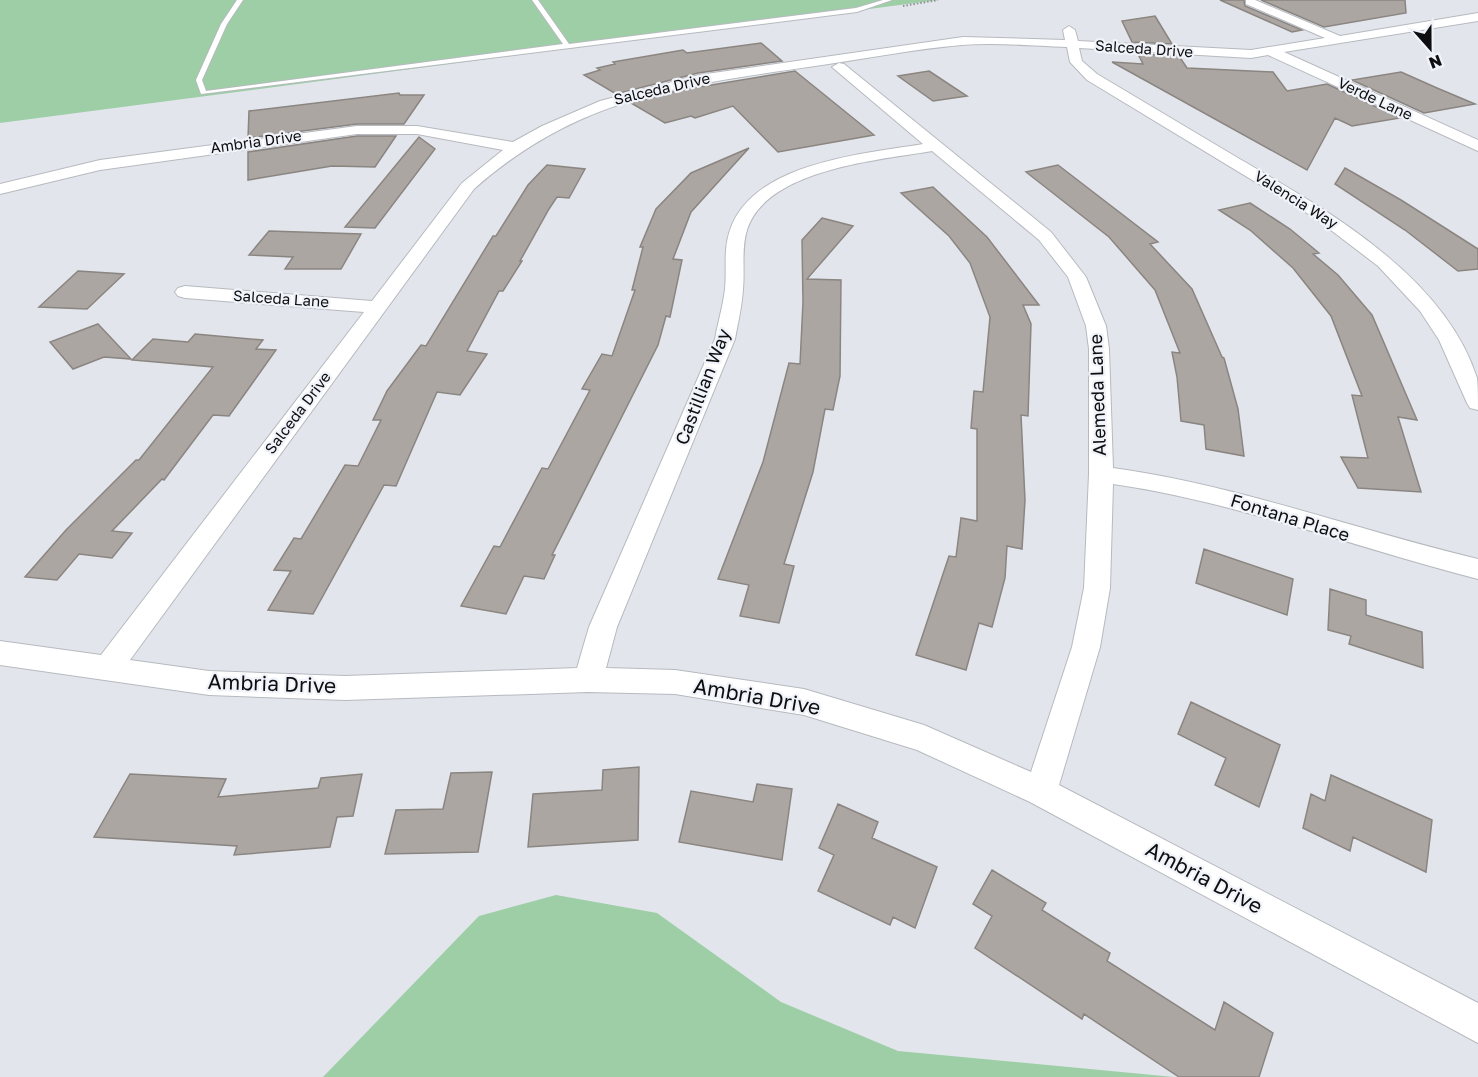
<svg xmlns="http://www.w3.org/2000/svg" width="1478" height="1077" font-family="'Golos Text',sans-serif">
	<style>
		.green { fill: #9dcea6 }
		.building { fill: #aca6a2; stroke: #8b8581; stroke-width: 1.5 }
		.lines { fill: none; stroke-linecap: round; stroke-linejoin: round }
		.service-casing { stroke: #b6babf; stroke-width: 2 }
		.minor-casing { stroke: #b6babf; stroke-width: 2 }
		.path { stroke: #8d9094; stroke-width: 2; stroke-dasharray: 1.5 2; stroke-linecap: butt }
		.service { fill: #fff; fill-rule: evenodd }
		.minor { fill: #fff; fill-rule: evenodd }
		.labels { text-anchor: middle; stroke-width: 4.5; stroke-linejoin: round; paint-order: stroke }
		.far-street-label { font-size: 15px; fill: #0d0e10; stroke: #f0f3f9 }
		.street-label { font-size: 18px; fill: #0d0e10; stroke: #f0f3f9 }
		.near-street-label { font-size: 21px; fill: #0d0e10; stroke: #f0f3f9 }
	</style>
	<rect width="100%" height="100%" fill="#e2e6ec"/>
	<!-- green -->
	<path class="green" d="M 0,0 L 938,0 L 0,123 Z
		M 556,895 L 657,913 L 781,1002 L 898,1051 L 1174,1077 L 323,1077 L 479,916 Z"/>
	<!-- building -->
	<path class="building" d="M 1220,0 L 1244,0 L 1245,6 L 1302,30 L 1292,32 Z
		M 1261,0 L 1405,0 L 1406,13 L 1324,27 Z
		M 1155,16 L 1172,44 L 1132,42 L 1122,21 Z
		M 761,43 L 782,61 L 698,73 L 616,94 L 584,75 L 600,70 L 597,68 L 615,64 L 613,62 L 683,50 L 687,53 Z
		M 1138,54 L 1179,56 L 1187,68 L 1273,72 L 1287,91 L 1327,84 L 1400,118 L 1352,126 L 1335,118 L 1307,170 L 1112,62 L 1143,64 Z
		M 795,71 L 874,135 L 778,152 L 733,106 L 695,118 L 691,116 L 665,123 L 631,103 L 681,90 Z
		M 929,71 L 967,96 L 933,101 L 898,76 Z
		M 1401,72 L 1437,88 L 1475,104 L 1424,113 L 1352,80 Z
		M 399,93 L 400,95 L 424,95 L 404,124 L 357,124 L 248,138 L 249,111 Z
		M 357,136 L 396,136 L 375,167 L 332,166 L 248,180 L 248,152 Z
		M 419,137 L 435,149 L 375,228 L 345,227 Z
		M 749,148 L 691,212 L 673,259 L 682,260 L 670,317 L 666,316 L 658,345 L 552,555 L 555,555 L 544,579 L 524,576 L 506,614 L 461,606 L 494,546 L 500,547 L 542,468 L 548,469 L 590,390 L 582,389 L 602,354 L 612,356 L 635,290 L 632,290 L 643,247 L 640,247 L 656,209 L 691,173 Z
		M 547,165 L 585,169 L 569,198 L 557,197 L 549,209 L 520,261 L 522,261 L 503,291 L 499,291 L 467,351 L 487,354 L 460,395 L 437,392 L 396,486 L 384,485 L 313,614 L 268,610 L 291,571 L 274,570 L 294,538 L 301,539 L 345,465 L 358,466 L 381,420 L 373,420 L 387,391 L 421,345 L 426,346 L 493,236 L 496,236 L 528,185 Z
		M 1058,165 L 1158,242 L 1150,244 L 1192,289 L 1222,357 L 1224,358 L 1238,409 L 1244,456 L 1206,449 L 1204,425 L 1181,421 L 1177,377 L 1172,352 L 1180,353 L 1155,290 L 1109,237 L 1026,172 Z
		M 1345,168 L 1401,200 L 1478,249 L 1478,269 L 1458,271 L 1405,230 L 1335,184 Z
		M 933,187 L 987,237 L 1039,305 L 1023,305 L 1031,324 L 1028,416 L 1021,415 L 1025,500 L 1022,549 L 1007,546 L 1005,578 L 992,627 L 979,623 L 966,670 L 916,655 L 949,556 L 956,557 L 961,518 L 977,521 L 977,429 L 971,428 L 974,391 L 983,392 L 990,317 L 970,263 L 949,236 L 901,193 Z
		M 1250,203 L 1290,229 L 1319,253 L 1313,254 L 1338,275 L 1372,315 L 1417,420 L 1398,417 L 1421,492 L 1358,488 L 1341,457 L 1368,458 L 1352,395 L 1362,396 L 1331,316 L 1293,268 L 1250,230 L 1219,210 Z
		M 822,218 L 853,226 L 807,279 L 841,280 L 840,376 L 833,410 L 825,409 L 813,472 L 784,564 L 794,566 L 779,623 L 740,616 L 749,585 L 718,579 L 763,462 L 789,363 L 800,364 L 803,302 L 802,240 Z
		M 269,231 L 361,234 L 341,269 L 285,269 L 293,257 L 249,255 Z
		M 78,271 L 124,274 L 87,309 L 39,307 Z
		M 98,324 L 131,359 L 104,357 L 73,369 L 50,342 Z
		M 195,334 L 263,340 L 256,349 L 276,350 L 229,416 L 213,415 L 164,480 L 162,479 L 112,531 L 132,533 L 112,558 L 79,554 L 57,580 L 25,577 L 66,530 L 136,460 L 139,460 L 213,367 L 132,360 L 153,339 L 188,342 Z
		M 1204,549 L 1293,579 L 1287,615 L 1196,583 Z
		M 1330,589 L 1366,600 L 1366,615 L 1422,632 L 1423,668 L 1349,644 L 1351,636 L 1328,630 Z
		M 1191,702 L 1280,745 L 1259,807 L 1215,785 L 1226,758 L 1178,734 Z
		M 639,767 L 638,840 L 528,847 L 533,794 L 602,790 L 603,770 Z
		M 492,772 L 478,852 L 385,854 L 396,810 L 443,809 L 451,773 Z
		M 130,774 L 226,779 L 218,797 L 318,788 L 321,778 L 362,774 L 353,816 L 337,817 L 330,847 L 234,855 L 237,846 L 94,837 Z
		M 1331,775 L 1432,820 L 1426,872 L 1353,837 L 1350,851 L 1303,828 L 1311,794 L 1325,801 Z
		M 757,784 L 792,789 L 782,860 L 679,842 L 691,791 L 753,802 Z
		M 838,804 L 878,822 L 872,838 L 937,867 L 915,928 L 893,917 L 890,925 L 818,891 L 834,855 L 819,848 Z
		M 992,870 L 1046,903 L 1042,910 L 1110,953 L 1107,961 L 1215,1030 L 1224,1002 L 1273,1033 L 1259,1077 L 1179,1077 L 1084,1014 L 1082,1019 L 975,948 L 992,916 L 973,904 Z"/>
	<g class="lines">
		<!-- service casing -->
		<g class="service-casing">
			<path id="service" d="M 237,0 L 243,0 L 227,24 L 202,80 L 206,91 L 563,44 L 532,0 L 538,0 L 569,44 L 856,8 L 883,0 L 892,0 L 857,12 L 201,94 L 196,80 L 221,24 Z"/>
		</g>
		<!-- minor casing -->
		<g class="minor-casing">
			<path id="minor" d="M 1246,0 L 1255,0 L 1340,36 L 1478,13 L 1478,21 L 1284,52 L 1478,140 L 1478,151 L 1268,55 L 1251,58 L 1079,48 L 1082,61 L 1097,74 C 1144,102 1191,130 1238,158 C 1325,209 1444,275 1477,378 C 1478,387 1478,400 1478,410 L 1470,408 L 1467,403 L 1439,340 L 1420,311 L 1378,266 L 1315,218 L 1087,80 L 1070,62 L 1067,47 C 1032,46 996,42 962,45 C 915,49 869,58 822,65 C 686,85 581,94 474,189 L 130,660 L 209,671 L 345,676 L 577,668 L 589,627 L 715,339 C 718,322 723,306 725,289 C 727,269 723,249 730,230 C 753,162 864,154 923,144 L 832,67 L 839,63 L 844,64 L 1051,232 L 1086,277 L 1106,326 L 1109,349 L 1113,468 C 1237,485 1356,530 1478,559 L 1478,579 C 1356,548 1237,502 1113,484 L 1110,588 L 1100,647 L 1059,785 L 1478,1003 L 1478,1043 L 1030,802 L 917,750 L 804,715 L 675,694 L 588,692 L 345,700 L 209,695 L 0,665 L 0,641 L 101,655 L 364,312 L 185,298 L 178,296 L 175,292 L 178,288 L 185,286 L 372,301 L 462,183 L 503,150 L 417,134 L 357,134 L 100,170 L 0,194 L 0,184 L 100,160 L 357,126 L 417,126 L 513,142 L 542,126 L 600,101 L 699,75 L 963,37 L 1065,40 L 1063,30 L 1069,26 L 1075,30 L 1078,41 L 1251,50 L 1325,38 L 1246,4 ZM 932,151 L 1039,240 L 1068,277 L 1086,326 L 1089,349 L 1089,474 L 1084,588 L 1072,647 L 1031,772 L 924,725 L 804,689 L 675,670 L 606,668 L 617,627 L 735,339 C 738,323 742,306 743,289 C 745,270 741,249 747,230 C 766,169 880,160 932,151 Z"/>
		</g>
		<!-- path -->
		<path class="path" d="M 903,6 L 938,0"/>
		<!-- service -->
		<use href="#service" class="service"/>
		<!-- minor -->
		<use href="#minor" class="minor"/>
	</g>
	<g class="labels">
		<!-- far-street labels -->
		<g class="far-street-label">
			<text transform="translate(1144 49) rotate(4)" y="5">Salceda Drive</text>
			<text transform="translate(662 89) rotate(-13)" y="5">Salceda Drive</text>
			<text transform="translate(1375 99) rotate(25)" y="5">Verde Lane</text>
			<text transform="translate(256 142) rotate(-8)" y="5">Ambria Drive</text>
			<text transform="translate(1296 200) rotate(32)" y="5">Valencia Way</text>
			<text transform="translate(281 299) rotate(4)" y="5">Salceda Lane</text>
			<text transform="translate(298 413) rotate(-53)" y="5">Salceda Drive</text>
		</g>
		<!-- street labels -->
		<g class="street-label">
			<text transform="translate(703 387) rotate(-69)" y="6">Castillian Way</text>
			<text transform="translate(1098 395) rotate(-92)" y="6">Alemeda Lane</text>
			<text transform="translate(1290 518) rotate(17)" y="6">Fontana Place</text>
		</g>
		<!-- near-street labels -->
		<g class="near-street-label">
			<text transform="translate(272 684) rotate(2)" y="7">Ambria Drive</text>
			<text transform="translate(757 697) rotate(10)" y="7">Ambria Drive</text>
			<text transform="translate(1204 878) rotate(28)" y="7">Ambria Drive</text>
		</g>
	</g>
	<!-- north arrow -->
	<g transform="translate(1430 48) rotate(159)" stroke="#f0f3f9" stroke-width="4.5" paint-order="stroke">
	<path d="M0-4.5L10 22L0 15L-10 22Z" fill="#0d0e10"/>
	<text y="-9" font-size="16" font-weight="bold" text-anchor="middle" fill="#0d0e10">N</text>
	</g>
</svg>
